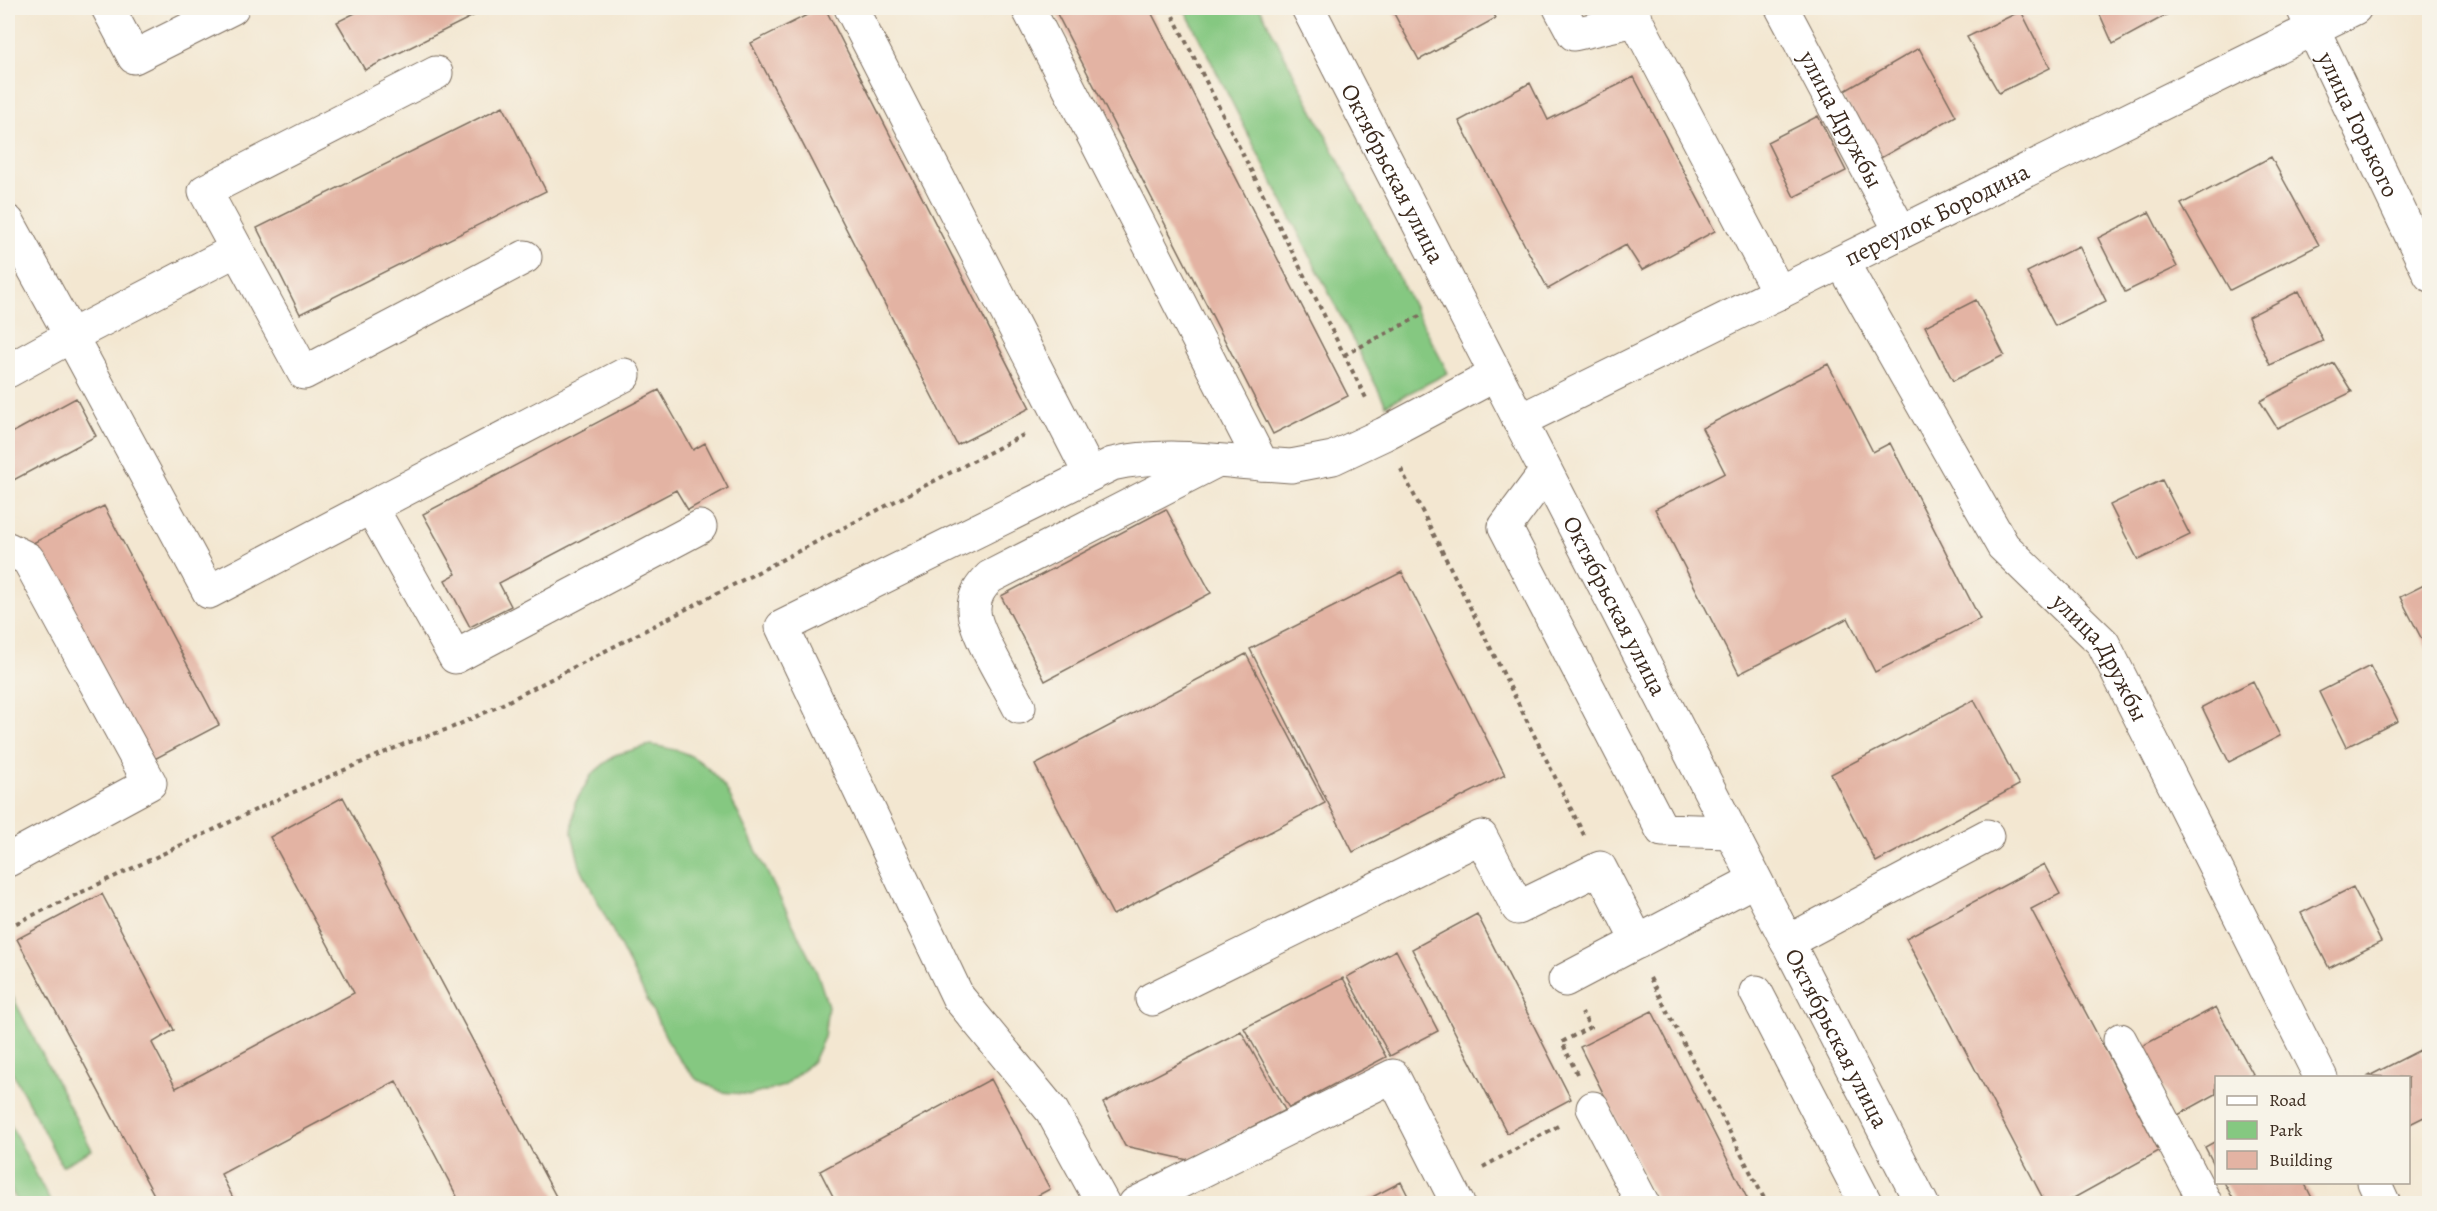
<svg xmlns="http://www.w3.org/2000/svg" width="2437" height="1211" font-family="Alegreya,serif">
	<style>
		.green { fill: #85c881; stroke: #607950; stroke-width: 1.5 }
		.building { fill: #e3b3a3 }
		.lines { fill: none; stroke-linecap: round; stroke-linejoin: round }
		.minor-casing { stroke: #7b6c5d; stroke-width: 35 }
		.path { stroke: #7b6c5d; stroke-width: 4; stroke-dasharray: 4.5 4.5; stroke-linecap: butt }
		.minor { stroke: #fff; stroke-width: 33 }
		.labels { text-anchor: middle; stroke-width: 6; stroke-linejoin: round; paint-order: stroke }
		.street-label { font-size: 24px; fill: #3b2a1e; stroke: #f7f3e8 }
	</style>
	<rect width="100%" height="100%" fill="#f7f3e8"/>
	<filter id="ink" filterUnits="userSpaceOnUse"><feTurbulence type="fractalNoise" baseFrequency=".0167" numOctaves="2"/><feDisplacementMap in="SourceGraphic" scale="12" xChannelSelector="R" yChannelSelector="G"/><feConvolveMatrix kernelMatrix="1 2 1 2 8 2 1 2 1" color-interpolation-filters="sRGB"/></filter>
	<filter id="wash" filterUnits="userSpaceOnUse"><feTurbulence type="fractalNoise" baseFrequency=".008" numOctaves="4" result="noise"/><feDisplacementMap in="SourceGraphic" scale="24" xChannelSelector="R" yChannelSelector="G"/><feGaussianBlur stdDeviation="1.35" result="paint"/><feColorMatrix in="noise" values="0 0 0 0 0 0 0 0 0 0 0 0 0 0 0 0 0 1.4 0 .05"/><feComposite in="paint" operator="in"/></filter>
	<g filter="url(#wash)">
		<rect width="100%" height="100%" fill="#f3e7d1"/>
		<!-- green -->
		<path class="green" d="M 1184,8 L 1260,8 L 1448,373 L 1386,405 Z
			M 650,745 C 690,751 702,758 726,789 L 818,975 L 828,1006 L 824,1037 L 813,1061 L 784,1086 L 751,1095 L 722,1092 L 696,1079 L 673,1051 L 580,866 L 572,833 L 575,803 L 592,774 L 615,755 Z
			M 8,988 L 92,1150 L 62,1166 L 8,1064 Z
			M 8,1120 L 51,1203 L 18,1203 L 8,1184 Z"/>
		<g id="blocks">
			<!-- building -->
			<path class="building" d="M 365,8 L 489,8 L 365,70 L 337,22 Z
				M 821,8 L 825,8 L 1030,408 L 957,445 L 751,43 Z
				M 1054,8 L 1149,8 L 1348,396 L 1273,434 Z
				M 1391,8 L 1490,8 L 1496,18 L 1419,60 Z
				M 2097,8 L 2167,8 L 2170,13 L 2113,44 Z
				M 2021,11 L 2050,68 L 1999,93 L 1967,37 Z
				M 1919,48 L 1956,116 L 1877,160 L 1841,93 Z
				M 1634,77 L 1715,231 L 1642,270 L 1626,245 L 1548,289 L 1459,121 L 1530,83 L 1548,120 Z
				M 503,106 L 546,191 L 300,314 L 257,228 Z
				M 1818,116 L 1846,171 L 1794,197 L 1767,142 Z
				M 2271,157 L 2319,245 L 2230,290 L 2181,204 Z
				M 2149,212 L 2177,267 L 2125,292 L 2098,238 Z
				M 2079,246 L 2106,301 L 2055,326 L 2027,272 Z
				M 2299,291 L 2323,341 L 2270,365 L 2248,317 Z
				M 1976,300 L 2004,355 L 1953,381 L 1925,326 Z
				M 2334,363 L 2352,392 L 2277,428 L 2260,401 Z
				M 1828,364 L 1873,452 L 1890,443 L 1980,619 L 1875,672 L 1848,618 L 1739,674 L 1655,509 L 1725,473 L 1702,428 Z
				M 659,390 L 693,450 L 705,443 L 728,488 L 688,510 L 676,490 L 499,583 L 511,606 L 470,627 L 445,580 L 456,574 L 423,514 Z
				M 76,398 L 96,436 L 8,483 L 8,435 Z
				M 2162,480 L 2190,535 L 2138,560 L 2110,505 Z
				M 104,506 L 219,725 L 147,763 L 31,544 Z
				M 1166,509 L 1211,593 L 1045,681 L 1001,596 Z
				M 1402,572 L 1505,775 L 1353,852 L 1250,649 Z
				M 2430,582 L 2430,655 L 2400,597 Z
				M 1246,654 L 1325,803 L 1113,915 L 1035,765 Z
				M 2370,666 L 2398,721 L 2346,747 L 2319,692 Z
				M 2253,681 L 2280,736 L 2229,762 L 2202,707 Z
				M 1974,700 L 2019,785 L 1876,862 L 1831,774 Z
				M 343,797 L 560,1204 L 461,1204 L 396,1081 L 221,1174 L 236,1204 L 159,1204 L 17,939 L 102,894 L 174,1030 L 152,1043 L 176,1088 L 354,993 L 270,837 Z
				M 2044,864 L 2060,894 L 2031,909 L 2159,1151 L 2063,1204 L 2046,1204 L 1906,938 Z
				M 2353,887 L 2381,942 L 2329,968 L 2301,913 Z
				M 1477,914 L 1571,1099 L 1507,1133 L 1412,949 Z
				M 1396,950 L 1438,1031 L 1390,1056 L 1347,977 Z
				M 1343,978 L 1386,1057 L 1289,1108 L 1244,1028 Z
				M 2216,1007 L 2253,1074 L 2247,1078 L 2216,1078 L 2216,1094 L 2178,1115 L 2140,1047 Z
				M 1652,1011 L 1750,1204 L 1659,1204 L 1580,1047 Z
				M 1241,1031 L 1285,1110 L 1188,1160 L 1125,1146 L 1103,1103 Z
				M 2420,1050 L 2430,1068 L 2430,1114 L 2408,1125 L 2408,1078 L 2369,1076 Z
				M 991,1079 L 1050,1189 L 1022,1204 L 837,1204 L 820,1171 Z
				M 2216,1141 L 2216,1168 L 2205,1147 Z
				M 1401,1182 L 1412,1204 L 1359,1204 Z
				M 2224,1182 L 2304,1182 L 2315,1204 L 2236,1204 Z"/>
		</g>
	</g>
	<g filter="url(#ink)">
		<use href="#blocks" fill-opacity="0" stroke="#7b6c5d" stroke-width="1.5"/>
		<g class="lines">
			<!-- minor casing -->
			<g class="minor-casing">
				<g id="minor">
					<path d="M 108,8 L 134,57 L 232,8"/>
					<path d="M 851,8 L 1090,474"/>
					<path d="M 1028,8 L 1262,464 L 1291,466 L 1333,458 L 1384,434 L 1495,375"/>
					<path id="s1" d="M 1308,8 L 1922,1204"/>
					<path d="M 1560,8 L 1574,34 L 1636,20 L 1779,293"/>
					<path id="s2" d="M 1782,8 L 1901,232"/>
					<path id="s3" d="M 2303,8 L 2430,275"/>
					<path d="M 436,73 L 205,191 L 304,373 L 525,257"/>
					<path d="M 8,222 L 71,336 L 8,371"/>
					<path d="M 236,250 L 71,336 L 209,592 L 371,507 L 455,657 L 700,527"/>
					<path id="s4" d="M 1842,262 L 2003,546 L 2103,643 L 2321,1078"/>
					<path id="s5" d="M 1519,421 L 2355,8"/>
					<path d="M 1545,473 L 1505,527 L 1662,830 L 1730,832"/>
					<path d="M 371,507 L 624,375"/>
					<path d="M 8,549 L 28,559 L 150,783 L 8,860"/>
					<path d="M 1019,707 C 1008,685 973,630 974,609 C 974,595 981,586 990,577 L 1216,461"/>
					<path d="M 1787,942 L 1987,836"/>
					<path d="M 1565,980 L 1755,880"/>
					<path d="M 1756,992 L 1866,1204"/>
					<path d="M 1152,999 L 1481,837 L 1518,908 L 1600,868 L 1638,942"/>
					<path d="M 2120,1040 L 2206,1204"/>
					<path d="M 1593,1108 L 1643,1204"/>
					<path d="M 2374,1182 L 2384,1204"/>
					<path d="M 1103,1204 L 1052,1111 L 958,997 L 782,627 L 1112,464 C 1161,453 1212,460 1262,464"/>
					<path d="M 1135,1204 L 1393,1076 L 1458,1204"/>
				</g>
			</g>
			<!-- path -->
			<path class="path" d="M 1169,8 L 1367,400
				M 1344,355 L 1424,314
				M 1401,469 L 1584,835
				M 8,927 L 287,795 L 404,744 L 451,728 L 493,709 L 1027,433
				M 1650,978 L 1767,1204
				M 1577,1074 L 1562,1042 L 1590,1027 L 1582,1013
				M 1483,1167 L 1558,1126"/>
			<!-- minor -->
			<use href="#minor" class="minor"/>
		</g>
	</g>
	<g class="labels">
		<!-- street labels -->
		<g class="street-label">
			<text dy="8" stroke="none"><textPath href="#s2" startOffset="126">улица Дружбы</textPath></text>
			<text dy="8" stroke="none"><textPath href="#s3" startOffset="129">улица Горького</textPath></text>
			<text dy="8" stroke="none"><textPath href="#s1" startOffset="186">Октябрьская улица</textPath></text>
			<text dy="8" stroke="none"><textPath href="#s5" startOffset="466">переулок Бородина</textPath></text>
			<text dy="8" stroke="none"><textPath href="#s1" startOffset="672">Октябрьская улица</textPath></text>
			<text dy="8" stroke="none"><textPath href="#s4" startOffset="476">улица Дружбы</textPath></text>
			<text dy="8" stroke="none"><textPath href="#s1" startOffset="1158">Октябрьская улица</textPath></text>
		</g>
	</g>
	<!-- margin -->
	<rect width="2437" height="1211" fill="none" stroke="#f7f3e8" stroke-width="30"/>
	<!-- legend -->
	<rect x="2215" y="1076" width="195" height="108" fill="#f7f3e8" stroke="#aca397" stroke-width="1.5"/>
	<rect x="2227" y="1096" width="30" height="9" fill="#ffffff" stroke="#aca397" stroke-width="1.5"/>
	<text x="2269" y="1106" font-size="18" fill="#3b2a1e">Road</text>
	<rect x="2227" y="1121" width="30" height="18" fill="#85c881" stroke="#aca397" stroke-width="1.5"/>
	<text x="2269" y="1136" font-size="18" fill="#3b2a1e">Park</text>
	<rect x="2227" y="1151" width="30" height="18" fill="#e3b3a3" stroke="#aca397" stroke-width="1.5"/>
	<text x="2269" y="1166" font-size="18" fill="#3b2a1e">Building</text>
</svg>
